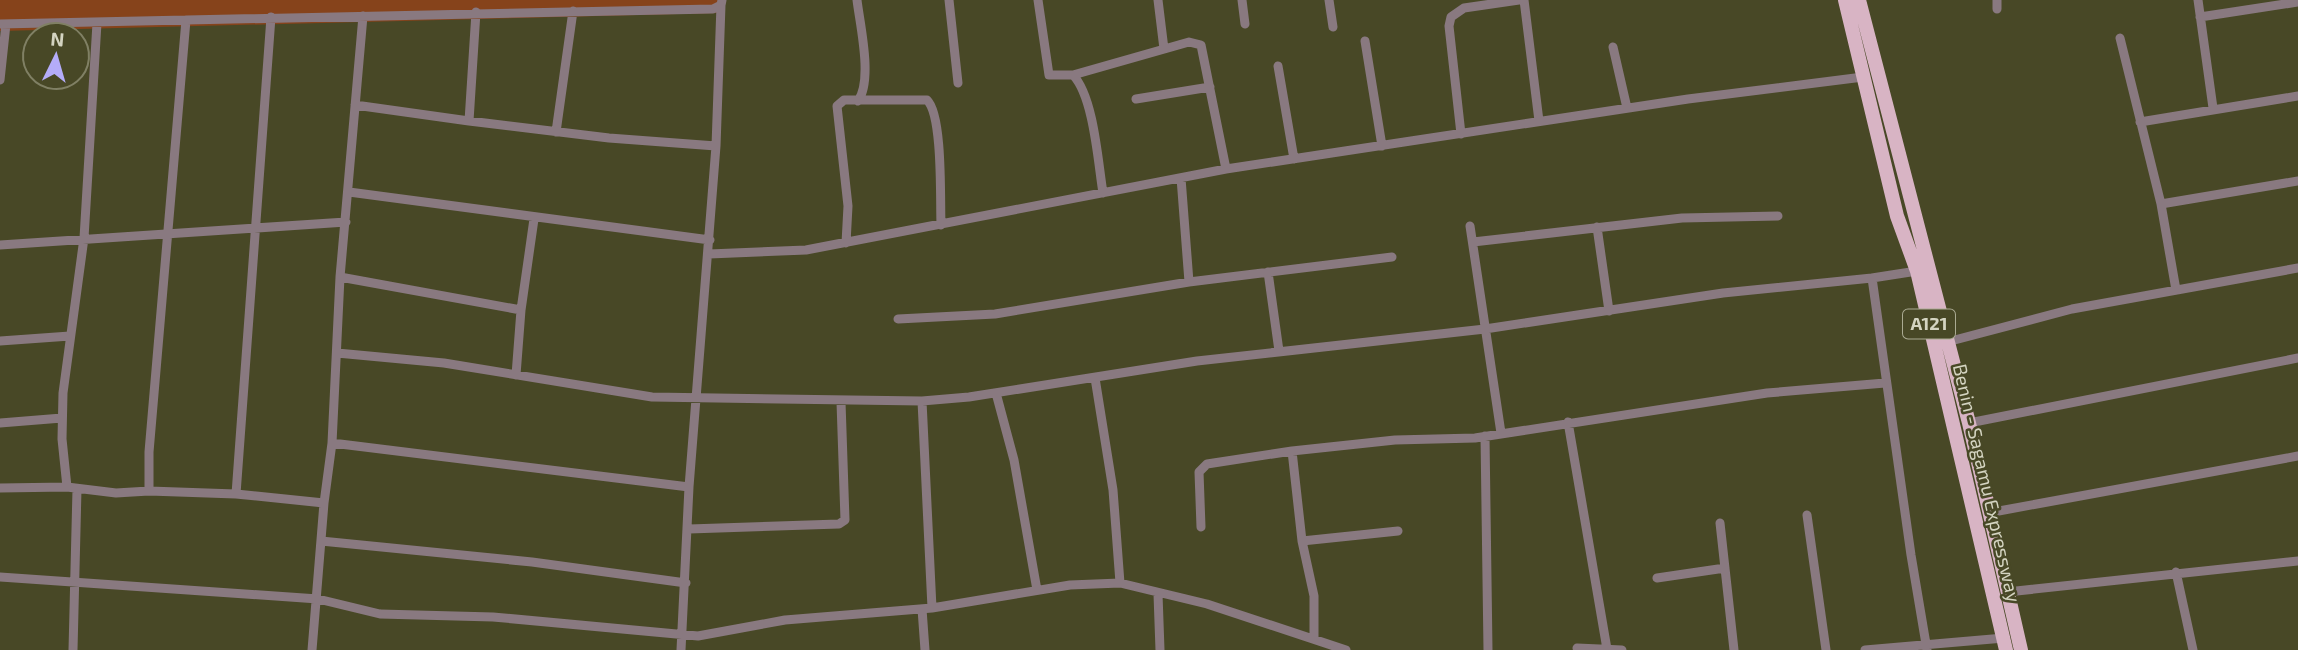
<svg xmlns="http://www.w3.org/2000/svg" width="2298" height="650" font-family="'Exo 2',sans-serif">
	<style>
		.green { fill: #86431b }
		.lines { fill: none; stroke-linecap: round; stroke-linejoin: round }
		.minor { stroke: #897980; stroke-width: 9 }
		.trunk { stroke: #d8b4c4; stroke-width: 14 }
		.labels { text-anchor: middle; stroke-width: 5; stroke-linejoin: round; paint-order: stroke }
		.shield { fill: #484826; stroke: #aaaa92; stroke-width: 2 }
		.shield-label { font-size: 18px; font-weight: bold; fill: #d4d4c1 }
		.street-label { font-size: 19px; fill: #d4d4c1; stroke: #484826 }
	</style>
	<rect width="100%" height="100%" fill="#484826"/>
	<!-- green -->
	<path class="green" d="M 0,0 L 718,0 L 718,13 L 0,31 Z"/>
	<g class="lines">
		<!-- minor -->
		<path class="minor" d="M 857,0 C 860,25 873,80 858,101
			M 949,0 L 958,83
			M 1038,0 L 1049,75 L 1073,75 L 1189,42 L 1201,45 L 1226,169
			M 1158,0 L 1164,49
			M 1242,0 L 1245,24
			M 1329,0 L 1333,27
			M 1524,0 L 1539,121
			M 1997,0 L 1997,9
			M 2198,0 L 2213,108
			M 476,12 L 469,121 L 609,138 L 716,146
			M 2200,17 L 2298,2
			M 0,24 L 713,9 L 721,5 L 722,0
			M 2120,38 L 2161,204
			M 1365,41 L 1382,146
			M 1613,47 L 1627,108
			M 1278,66 L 1294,159
			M 1073,75 C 1094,97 1098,163 1103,193
			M 0,80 L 6,24
			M 1136,99 L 1210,87
			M 355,105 L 469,121
			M 2140,122 L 2298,96
			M 556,132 L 573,11
			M 1461,134 L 1449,26 L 1451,17 L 1464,8 L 1519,0
			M 1181,178 L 1189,282
			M 349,192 L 710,240
			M 1470,226 L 1501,433
			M 1597,227 L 1609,311
			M 1473,242 L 1682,218 L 1778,216
			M 846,243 L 848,206 L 837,106 L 844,100 L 927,100 C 943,115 940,200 941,225
			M 0,245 L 346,222
			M 709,254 L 806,250 L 1226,169 L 1688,99 L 1863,77
			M 1917,271 L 1872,278 L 1911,555 L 1927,650
			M 1268,272 L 1279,351
			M 340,277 L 521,310 L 534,219
			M 2176,290 L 2161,204 L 2298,181
			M 898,319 L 995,314 L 1189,282 L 1392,257
			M 0,341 L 70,336
			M 1947,342 L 2072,309 L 2298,268
			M 337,353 L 444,363 L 652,397 L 922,401 L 969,397 L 1197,361 L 1485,329 L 1723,293 L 1872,278
			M 516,375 L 521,310
			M 1095,378 L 1113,490 L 1120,583
			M 996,393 L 1014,460 L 1037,590
			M 922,401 L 932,608
			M 1568,422 L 1607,649
			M 0,423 L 62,418
			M 1969,423 L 2298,358
			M 1485,436 L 1488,650
			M 332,443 L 689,487
			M 1292,451 L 1302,541 L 1314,596 L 1314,639
			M 67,487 L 62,439 L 63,393 L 84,238 L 97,23
			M 0,488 L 67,487 L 116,493 L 149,491 L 236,494 L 324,503
			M 149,491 L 149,452 L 186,20
			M 236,494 L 271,17
			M 1988,513 L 2298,456
			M 1807,515 L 1826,650
			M 1720,523 L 1734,650
			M 1201,527 L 1199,472 L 1207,464 L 1292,451 L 1395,440 L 1475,438 L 1767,393 L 1885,383
			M 689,529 L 839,524 L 845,520 L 841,402
			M 321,541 L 532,562 L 686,583
			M 1302,541 L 1398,531
			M 2176,572 L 2193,650
			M 0,577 L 318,599 L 380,614 L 493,617 L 698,636 L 785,620 L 932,608 L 1070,585 L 1120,583 L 1207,604 L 1346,650
			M 1657,578 L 1725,568
			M 2007,592 L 2298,561
			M 1158,594 L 1160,650
			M 922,609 L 925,650
			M 1577,648 L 1622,650
			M 73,650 L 77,489
			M 312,650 L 324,503 L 332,443 L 340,277 L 363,16
			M 681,650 L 689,487 L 716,146 L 721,5
			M 1865,650 L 2004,638"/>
		<!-- trunk -->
		<path class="trunk" d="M 1845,0 L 1897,216 L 1917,271 L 2006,650
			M 1859,0 L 1969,423 L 2021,650"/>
	</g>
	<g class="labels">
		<!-- shield labels -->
		<rect class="shield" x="1903" y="309.5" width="52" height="29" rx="5"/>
		<g class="shield-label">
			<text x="1929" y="330">A121</text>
		</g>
		<!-- street labels -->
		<g class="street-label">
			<text transform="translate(1987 483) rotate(77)" y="7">Benin - Sagamu Expressway</text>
		</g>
	</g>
	<!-- north arrow -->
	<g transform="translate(56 56) rotate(5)"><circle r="33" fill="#484826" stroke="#808064" stroke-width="2"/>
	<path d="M0-5L12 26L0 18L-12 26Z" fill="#b4acf9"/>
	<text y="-10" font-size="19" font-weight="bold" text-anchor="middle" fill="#d4d4c1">N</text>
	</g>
</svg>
